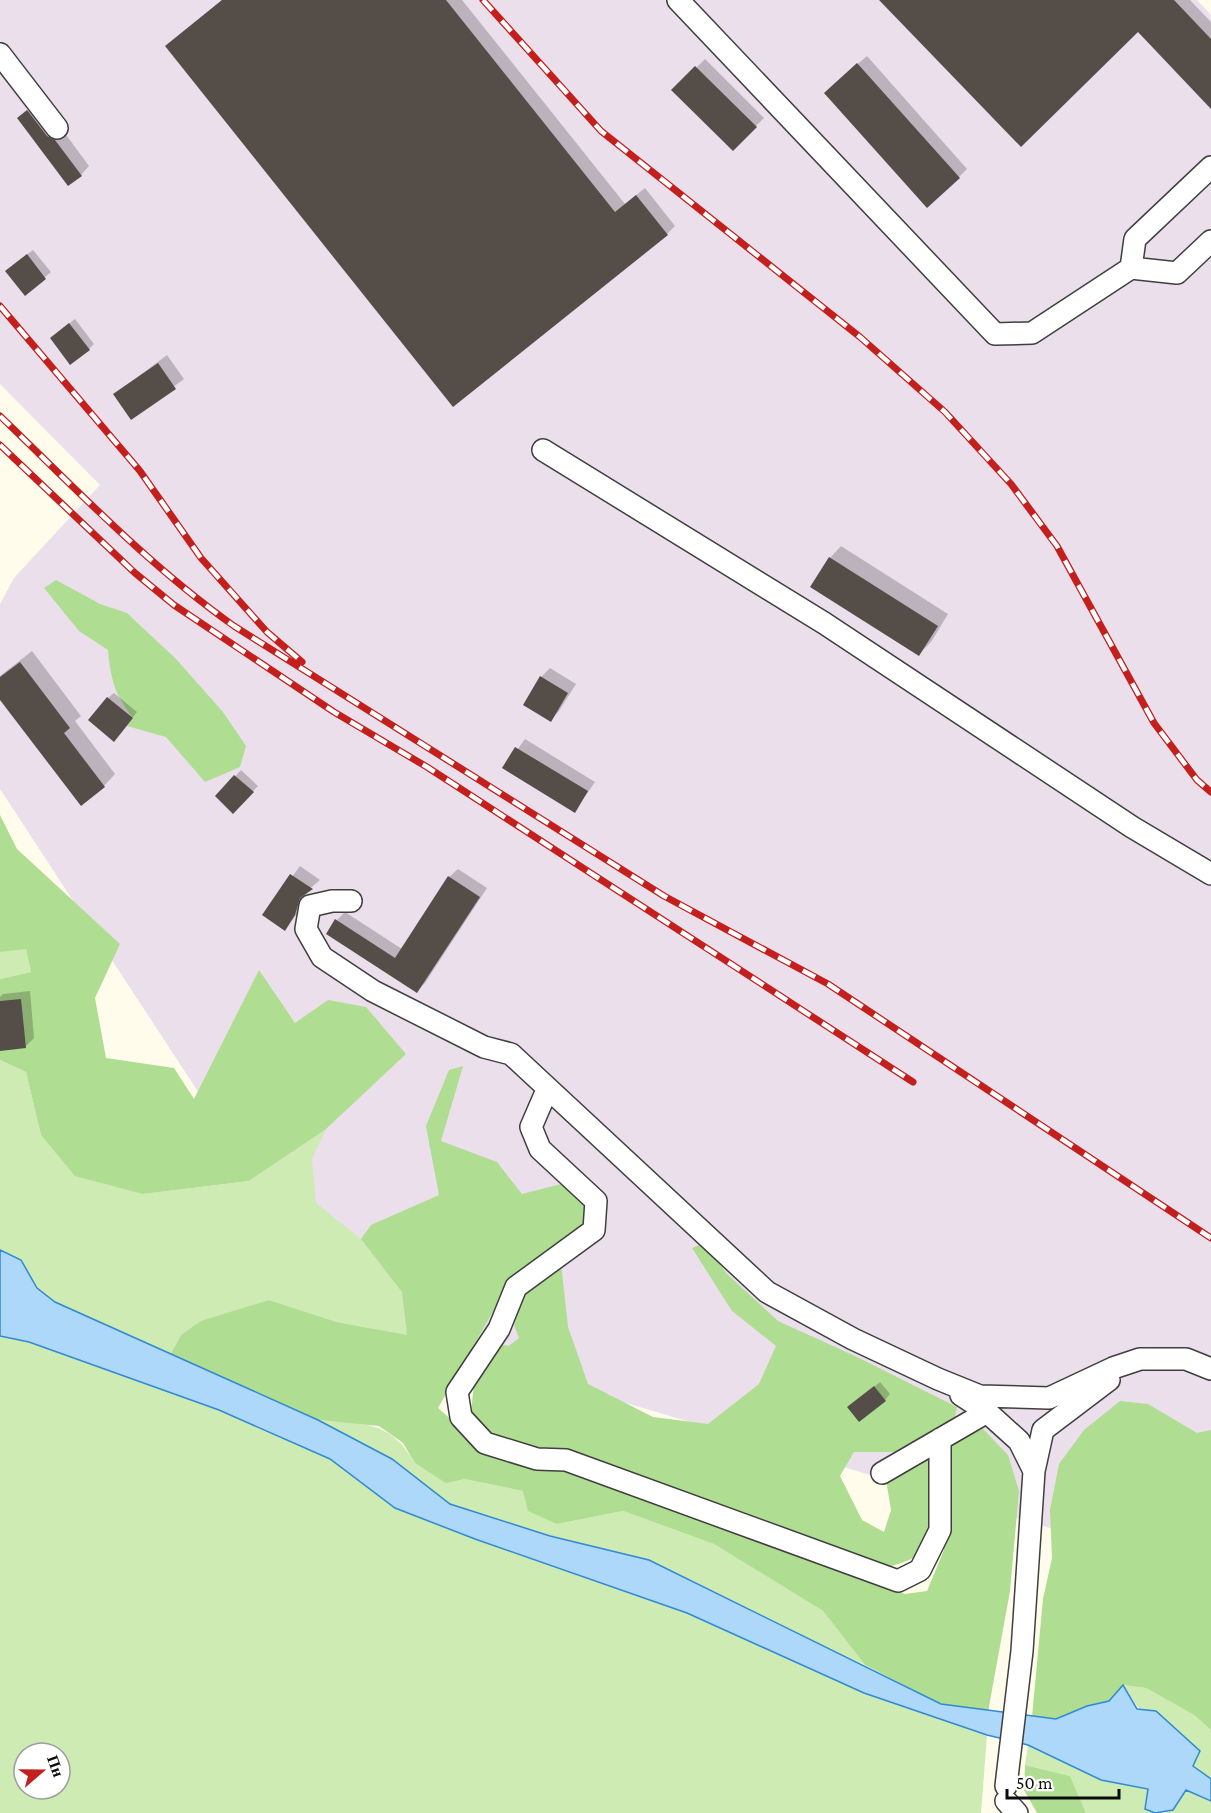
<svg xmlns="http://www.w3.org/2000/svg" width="1211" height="1813" font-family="'Crimson Pro',serif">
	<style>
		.industrial { fill: #ebdfec }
		.green { fill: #cdebb3; fill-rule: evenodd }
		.forest { fill: #afdd91 }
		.water { fill: #add8f9; stroke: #3089d4; stroke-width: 1.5 }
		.shadow { fill: #0003 }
		.building { fill: #554e48 }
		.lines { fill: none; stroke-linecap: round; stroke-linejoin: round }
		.minor-casing { stroke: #3f3f3f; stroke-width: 24 }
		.minor { stroke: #fff; stroke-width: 21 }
		.rail-casing { stroke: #c21f1d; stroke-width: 7 }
		.rail { stroke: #fff; stroke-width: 4.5; stroke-dasharray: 14; stroke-linecap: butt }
	</style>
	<rect width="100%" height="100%" fill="#fffceb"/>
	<!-- industrial -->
	<path class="industrial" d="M 0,0 L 1197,0 L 1211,15 L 1211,1501 L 1128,1551 L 348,1321 L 0,789 L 0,604 L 14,578 L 100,485 L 0,384 Z"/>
	<!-- green -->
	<path class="green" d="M 26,948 L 31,972 L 0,979 L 0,952 Z
		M 0,1060 L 26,1072 L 41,1135 L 143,1194 L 249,1181 L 326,1129 L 312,1159 L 316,1203 L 361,1239 L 402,1292 L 407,1335 L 337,1322 L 269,1300 L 181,1335 L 170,1355 L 55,1302 L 37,1288 L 21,1260 L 0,1250 Z
		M 0,1336 L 29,1342 L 219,1410 L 330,1459 L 395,1508 L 475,1539 L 687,1613 L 864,1693 L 987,1735 L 981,1813 L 0,1813 ZM 24,1753 L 60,1753 L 60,1789 L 24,1789 Z
		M 318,1420 C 364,1425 389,1419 415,1463 L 464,1479 L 523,1491 L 557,1524 L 623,1511 L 714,1544 L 823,1611 L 865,1665 L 777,1626 L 649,1560 L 550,1536 L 450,1504 L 392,1459 Z
		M 1123,1685 L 1146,1688 L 1194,1715 L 1211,1730 L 1211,1779 C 1177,1754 1145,1721 1123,1685 Z
		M 1028,1745 L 1101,1780 L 1149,1789 L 1145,1809 L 1155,1813 L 1086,1813 L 1070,1776 L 1025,1765 Z
		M 1185,1789 L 1211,1801 L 1211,1813 L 1165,1813 L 1173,1810 Z"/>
	<!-- forest -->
	<path class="forest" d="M 56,580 L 100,604 L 127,613 L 176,659 L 223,712 L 246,746 L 240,767 L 205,782 L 166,737 L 127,726 L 133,718 C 114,693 111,680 108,650 L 79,631 L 44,588 Z
		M 0,815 L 17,849 L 120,944 L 95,998 L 106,1058 L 174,1068 L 194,1099 L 259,970 L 295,1023 L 328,1000 L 366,1007 L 406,1054 L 326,1129 L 249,1181 L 143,1194 L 75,1176 L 41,1135 L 26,1072 L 0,1060 L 0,979 L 31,972 L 26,949 L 0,952 Z
		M 463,1066 L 441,1141 L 497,1162 L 522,1194 L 565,1183 L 589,1208 L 586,1224 L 508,1285 L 438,1408 L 493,1456 L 537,1471 L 560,1465 L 905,1594 L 927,1591 L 944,1550 L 946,1445 L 983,1429 L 1008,1455 L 1019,1491 L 1010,1591 L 988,1712 L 941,1704 L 865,1665 L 823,1611 L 714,1544 L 623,1511 L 557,1524 L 528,1511 L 523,1491 L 464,1479 L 446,1483 L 415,1463 L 403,1443 L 379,1426 L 318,1420 L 170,1355 L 181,1335 L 201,1321 L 269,1300 L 337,1322 L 407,1335 L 402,1292 L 361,1239 L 371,1225 L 439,1195 L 426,1126 L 449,1070 Z
		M 704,1243 L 727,1274 L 778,1321 L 855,1356 L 957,1407 L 954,1422 L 896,1452 L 854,1452 L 840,1476 L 862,1520 L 884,1532 L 891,1510 L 886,1480 L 937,1453 C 936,1476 940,1534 923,1551 C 912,1561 898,1564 885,1568 L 536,1451 L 492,1435 L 471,1411 L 474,1385 L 495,1343 L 509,1346 L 519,1338 L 514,1325 L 525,1289 L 561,1263 L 568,1327 L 588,1384 L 653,1417 L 708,1424 L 759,1384 L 776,1346 L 732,1311 L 692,1248 Z
		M 1120,1401 L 1148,1404 L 1197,1433 L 1211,1430 L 1211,1730 L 1194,1715 L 1146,1688 L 1123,1685 L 1109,1701 L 1087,1706 L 1056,1719 L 1032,1717 L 1043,1599 L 1052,1558 L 1050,1510 L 1059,1464 L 1084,1430 Z
		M 1025,1765 L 1070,1776 L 1086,1813 L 1037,1813 L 1024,1790 Z"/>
	<!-- water -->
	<path class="water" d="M 0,1250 L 21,1260 L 37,1288 L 55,1302 L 318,1420 L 392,1459 L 450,1504 L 550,1536 L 649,1560 L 941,1704 L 1056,1719 L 1087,1706 L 1109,1701 L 1123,1685 L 1137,1709 L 1156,1711 L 1200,1751 L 1193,1766 L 1211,1779 L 1211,1801 L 1186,1790 L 1173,1810 L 1155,1813 L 1145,1809 L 1148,1789 L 1101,1780 L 1028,1745 L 987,1735 L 864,1693 L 687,1613 L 475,1539 L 395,1508 L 330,1459 L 219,1410 L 29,1342 L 0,1336 Z"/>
	<!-- shadow -->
	<path class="shadow" d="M 222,0 L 462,0 L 625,204 L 645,188 L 675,226 L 667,234 L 167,46 Z
		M 881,0 L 1190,0 L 1211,22 L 1211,107 L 1138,30 Z
		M 867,56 L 967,169 L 959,177 L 834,84 Z
		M 705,59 L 764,118 L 733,149 L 674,90 Z
		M 36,103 L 64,132 L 89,166 L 81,175 L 19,118 Z
		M 33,250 L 51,272 L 25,294 L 13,265 Z
		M 75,319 L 94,344 L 89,349 L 57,333 Z
		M 167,355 L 184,379 L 131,418 L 115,394 Z
		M 841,546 L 948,614 L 931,642 L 919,654 L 830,558 Z
		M 32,651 L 81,716 L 75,721 L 115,774 L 104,786 L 0,697 L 0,676 Z
		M 550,668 L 576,684 L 559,711 L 551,720 L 541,677 Z
		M 114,693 L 137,712 L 119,734 L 108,698 Z
		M 525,739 L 595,782 L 575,811 L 504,768 Z
		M 241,770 L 258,786 L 233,812 L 217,796 Z
		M 300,866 L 320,880 L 307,891 L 304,905 L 285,929 L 264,915 Z
		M 458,869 L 487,888 L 425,983 L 417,991 L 337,920 L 345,912 L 402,949 L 449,877 Z
		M 30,991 L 34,1038 L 25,1047 L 0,1049 L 0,997 L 3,994 Z
		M 880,1382 L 890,1394 L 885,1400 L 855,1402 Z"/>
	<!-- building -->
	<path class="building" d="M 222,0 L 446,0 L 615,212 L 636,195 L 668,235 L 453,407 L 165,46 Z
		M 879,0 L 1174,0 L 1211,39 L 1211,109 L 1138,32 L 1021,147 Z
		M 857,63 L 960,178 L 927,208 L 824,93 Z
		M 695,66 L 757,127 L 733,151 L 671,90 Z
		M 27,110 L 47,136 L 55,140 L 82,176 L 68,186 L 17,118 Z
		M 27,254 L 46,279 L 25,296 L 5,271 Z
		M 69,323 L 90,350 L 70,365 L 50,338 Z
		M 158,363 L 176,389 L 131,420 L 113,394 Z
		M 829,557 L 938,626 L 919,656 L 810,587 Z
		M 20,662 L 70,728 L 64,733 L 105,787 L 81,806 L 0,700 L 0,677 Z
		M 540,676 L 568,693 L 551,722 L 523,705 Z
		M 107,697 L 133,718 L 114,742 L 88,720 Z
		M 515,747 L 588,791 L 575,813 L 502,768 Z
		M 234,775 L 254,792 L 233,814 L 215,796 Z
		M 290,874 L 313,889 L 300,898 L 295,915 L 285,931 L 262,915 Z
		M 448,876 L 480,897 L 417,993 L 326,934 L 335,919 L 395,958 Z
		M 21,999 L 26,1048 L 0,1051 L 0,1001 Z
		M 874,1386 L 886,1401 L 859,1422 L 847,1407 Z"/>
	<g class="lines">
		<!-- minor casing -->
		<g class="minor-casing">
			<path id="minor" d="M 678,0 L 995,334 L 1032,333 L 1131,268 L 1177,273 L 1211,241
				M 0,54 L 57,128
				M 1131,268 L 1135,239 L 1211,167
				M 543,450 L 824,623 L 1132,827 L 1211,874
				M 351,901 L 332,901 L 310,906 L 306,929 L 322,957 L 373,991 L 484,1047 L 511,1054 L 767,1292 L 853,1339 L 938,1379 L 980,1396 L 1049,1398 L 1113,1368 L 1140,1359 L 1186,1359 L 1211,1369
				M 547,1090 L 531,1127 L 540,1149 L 596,1201 L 594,1230 L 516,1287 L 499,1329 L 457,1392 L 461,1417 L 485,1443 L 537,1459 L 566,1460 L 898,1581 L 920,1570 L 940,1530 L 940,1439
				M 961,1395 L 987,1412 L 1019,1441 L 1034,1471 L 1022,1651 L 1006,1786
				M 1034,1471 L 1043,1430 L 1109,1380
				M 882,1473 L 987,1412
				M 1006,1801 L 1017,1813"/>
		</g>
		<!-- minor -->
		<use href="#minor" class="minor"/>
		<!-- rail casing -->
		<g class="rail-casing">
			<path id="rail" d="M 483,0 L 601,131 L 860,337 L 945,412 L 1011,484 L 1057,546 L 1154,723 L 1197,780 L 1211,792
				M 0,306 L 140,471 L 201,558 L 267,632 L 302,662
				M 0,416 C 76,489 148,565 234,626 L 664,896 L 828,984 L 1211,1238
				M 0,445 L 135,573 L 174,605 L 334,712 L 427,767 L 913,1082"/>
		</g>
		<!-- rail -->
		<use href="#rail" class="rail"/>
	</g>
	<!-- north arrow -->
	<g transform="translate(42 1771) rotate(70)"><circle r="28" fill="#ffffff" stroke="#9e9e9e" stroke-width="1.5"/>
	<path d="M0-4.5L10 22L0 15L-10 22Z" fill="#c21f1d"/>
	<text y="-9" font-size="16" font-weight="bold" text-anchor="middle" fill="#0c0c0c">Пн</text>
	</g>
	<!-- scale -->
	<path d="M1007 1789v9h112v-9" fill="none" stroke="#0c0c0c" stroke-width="3"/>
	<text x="1016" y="1789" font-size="18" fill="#0c0c0c" stroke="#ffffff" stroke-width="4.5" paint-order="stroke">50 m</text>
</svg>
